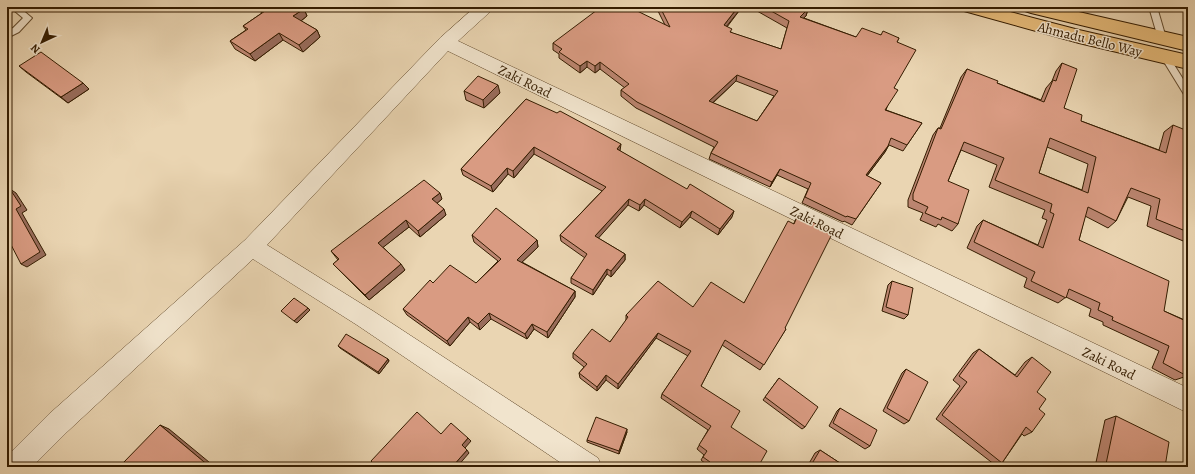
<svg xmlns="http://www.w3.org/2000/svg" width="1195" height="474" font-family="Alegreya,serif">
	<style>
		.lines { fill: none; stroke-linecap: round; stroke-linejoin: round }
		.lane-casing { stroke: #624a2c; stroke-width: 2 }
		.street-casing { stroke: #624a2c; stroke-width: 1 }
		.primary-casing { stroke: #341c00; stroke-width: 2 }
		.lane { fill: #f1e4cd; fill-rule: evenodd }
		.street { fill: #f1e4cd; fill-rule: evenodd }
		.primary { fill: #e5ba79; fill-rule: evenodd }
		.wall { fill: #bb8570; stroke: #341c00; fill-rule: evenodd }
		.shaded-wall { fill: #986c5b; stroke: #341c00 }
		.building { fill: #d99b82; stroke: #341c00; fill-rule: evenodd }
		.labels { text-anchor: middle; stroke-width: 3; stroke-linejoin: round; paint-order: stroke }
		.street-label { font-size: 14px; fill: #341c00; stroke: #f1e4cd }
	</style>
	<rect width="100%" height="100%" fill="#ead5b2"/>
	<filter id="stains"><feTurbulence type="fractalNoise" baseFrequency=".005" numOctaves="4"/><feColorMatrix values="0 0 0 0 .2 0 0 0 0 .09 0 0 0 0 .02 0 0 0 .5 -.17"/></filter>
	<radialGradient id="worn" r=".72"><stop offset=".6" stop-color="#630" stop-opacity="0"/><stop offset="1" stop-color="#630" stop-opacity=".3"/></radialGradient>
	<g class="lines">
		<!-- lane casing -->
		<g class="lane-casing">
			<path id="lane" d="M 10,7 L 19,7 L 32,18 L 19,32 L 7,38 L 7,31 L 13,28 L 23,18 Z
				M 1149,7 L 1157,7 L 1166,38 L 1165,40 L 1162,41 L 1158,38 Z
				M 1165,54 L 1168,55 L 1188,87 L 1188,97 L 1185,96 L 1161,57 Z"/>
		</g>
		<!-- street casing -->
		<g class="street-casing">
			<path id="street" d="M 475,7 L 493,7 L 491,11 L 458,41 L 1188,388 L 1188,413 L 448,51 L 267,245 L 373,311 L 598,458 L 602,467 L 567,467 L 357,325 L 253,259 L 67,432 L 32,467 L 7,467 L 7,456 L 49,414 L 245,240 L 440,38 Z"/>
		</g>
		<!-- primary casing -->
		<g class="primary-casing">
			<path id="primary" d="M 961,7 L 991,7 L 1079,30 L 1188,55 L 1188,69 L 1079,43 L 964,11 Z
				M 1022,7 L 1057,7 L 1188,37 L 1188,51 L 1031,13 L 1025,11 Z"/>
		</g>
		<!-- lane -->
		<use href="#lane" class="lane"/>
		<!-- street -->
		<use href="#street" class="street"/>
		<!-- primary -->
		<use href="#primary" class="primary"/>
	</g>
	<!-- wall -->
	<path class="wall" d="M 255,7 L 301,7 L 304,9 L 307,16 L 301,21 L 317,30 L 320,37 L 303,52 L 283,40 L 255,61 L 235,49 L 230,41 L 246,30 L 243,26 L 262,13 Z
		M 656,7 L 742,7 L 727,27 L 732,33 L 781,49 L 787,28 L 750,7 L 805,7 L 808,9 L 806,16 L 804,18 L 856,37 L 881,35 L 899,38 L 897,42 L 894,88 L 886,110 L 922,123 L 903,151 L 889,145 L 885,152 L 867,176 L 881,183 L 852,225 L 844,221 L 843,222 L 802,203 L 808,189 L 777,175 L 770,187 L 709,159 L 711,153 L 714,147 L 636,108 L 621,96 L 621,90 L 625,88 L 600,69 L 595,73 L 587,67 L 580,73 L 559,58 L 559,54 L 553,50 L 553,43 L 665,25 ZM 736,81 L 774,96 L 757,121 L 713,103 Z
		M 1062,63 L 1064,108 L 1081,121 L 1159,150 L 1164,132 L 1173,125 L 1185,214 L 1188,216 L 1188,243 L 1147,226 L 1151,206 L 1128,197 L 1116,221 L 1108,228 L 1085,216 L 1079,240 L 1164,311 L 1187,321 L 1188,319 L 1188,371 L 1187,376 L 1175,380 L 1152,368 L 1159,351 L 1103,325 L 1103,322 L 1089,316 L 1091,309 L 1066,297 L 1058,303 L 1024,287 L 1027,278 L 967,248 L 977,226 L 983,220 L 1038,245 L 1047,220 L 1042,218 L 1045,210 L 989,187 L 997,165 L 961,150 L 948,181 L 958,224 L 952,231 L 938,224 L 936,227 L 920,220 L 923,213 L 908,207 L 908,200 L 933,135 L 938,128 L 940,128 L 961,77 L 967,69 L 997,83 L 1041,100 L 1046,88 L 1052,81 L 1056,71 ZM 1047,147 L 1088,164 L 1082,190 L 1039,173 Z
		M 19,66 L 83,83 L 89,89 L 68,103 L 26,72 Z
		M 464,91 L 500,93 L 484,108 L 466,100 Z
		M 526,99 L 620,151 L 732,217 L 718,235 L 690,217 L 680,228 L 644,205 L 639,211 L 628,205 L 598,238 L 625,254 L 625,260 L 611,277 L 607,274 L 593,295 L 571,283 L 571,278 L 585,258 L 561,241 L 560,235 L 602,191 L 534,154 L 514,178 L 508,174 L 493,192 L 463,175 L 461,169 Z
		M 442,199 L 437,203 L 446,215 L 420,237 L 409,227 L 383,247 L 405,270 L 369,300 L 333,264 L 338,260 L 331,251 Z
		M 798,215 L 785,328 L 786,329 L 760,370 L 722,345 L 701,386 L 731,427 L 758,467 L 706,467 L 707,465 L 701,460 L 704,455 L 697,449 L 708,430 L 661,398 L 662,394 L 688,356 L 656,338 L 618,389 L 606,380 L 597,391 L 580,378 L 579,373 L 584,367 L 573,358 L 573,353 L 610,342 L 626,321 L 626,315 L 693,307 L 744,303 L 794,223 Z
		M 472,235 L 537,240 L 538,247 L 522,262 L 575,291 L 575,297 L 548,338 L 534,329 L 527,339 L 491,319 L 480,330 L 470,322 L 450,346 L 407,315 L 403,309 L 433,283 L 476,283 L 498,261 L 474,242 Z
		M 892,281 L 908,315 L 904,319 L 882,311 L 888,285 Z
		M 338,346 L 388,359 L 389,361 L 379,374 L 340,348 Z
		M 979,349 L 1015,375 L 1025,362 L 1032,357 L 1039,409 L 1032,432 L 1024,436 L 1022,434 L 1002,463 L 995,465 L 936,419 L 960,386 L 953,380 L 973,353 Z
		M 906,369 L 909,421 L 904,424 L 883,411 L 902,373 Z
		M 779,378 L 805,427 L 802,429 L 763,400 Z
		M 840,408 L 870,446 L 865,449 L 829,426 L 837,411 Z
		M 1116,416 L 1165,467 L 1095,467 L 1105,420 Z
		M 627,432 L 619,454 L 587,442 L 587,440 Z
		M 820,450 L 846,467 L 807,467 L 815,453 Z"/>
	<!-- shaded-wall -->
	<path class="shaded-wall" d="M 738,7 L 742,7 L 722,32 L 724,25 Z
		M 304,9 L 307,16 L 297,24 L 293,16 Z
		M 808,9 L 806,16 L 798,23 L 800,17 Z
		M 317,30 L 320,37 L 303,52 L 299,45 Z
		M 279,33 L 283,40 L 255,61 L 250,54 Z
		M 587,61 L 587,67 L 580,73 L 580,66 Z
		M 600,62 L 600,69 L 595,73 L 595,66 Z
		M 737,75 L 736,81 L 708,107 L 709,101 Z
		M 83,83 L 89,89 L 68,103 L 61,97 Z
		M 498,85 L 500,93 L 484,108 L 483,100 Z
		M 621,144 L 620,151 L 617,149 Z
		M 888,146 L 885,152 L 863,181 L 866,175 Z
		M 534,147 L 534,154 L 514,178 L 513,171 Z
		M 507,168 L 508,174 L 493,192 L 491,186 Z
		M 780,169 L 777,175 L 770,187 L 772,182 Z
		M 10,189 L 16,193 L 27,210 L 22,213 L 46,255 L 27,267 L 21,264 Z
		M 440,193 L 442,199 L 435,205 L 432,199 Z
		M 629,199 L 628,205 L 595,242 L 595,236 Z
		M 645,199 L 644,205 L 639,211 L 640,205 Z
		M 444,209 L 446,215 L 420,237 L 418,231 Z
		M 692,211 L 690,217 L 680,228 L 682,222 Z
		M 734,211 L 732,217 L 718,235 L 720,229 Z
		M 406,220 L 409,227 L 381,249 L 378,243 Z
		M 537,240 L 538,247 L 518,266 L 517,260 Z
		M 625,254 L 625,260 L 611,277 L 611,271 Z
		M 401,264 L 405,270 L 369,300 L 365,295 Z
		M 607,269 L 607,274 L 593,295 L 593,290 Z
		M 575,291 L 575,297 L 548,338 L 547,332 Z
		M 308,308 L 310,310 L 297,323 L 294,321 Z
		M 489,313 L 491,319 L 480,330 L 478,324 Z
		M 468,317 L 470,322 L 450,346 L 447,341 Z
		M 532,324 L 534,329 L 527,339 L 525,334 Z
		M 658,333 L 656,338 L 618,389 L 618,384 Z
		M 388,359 L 389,361 L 379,374 L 378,372 Z
		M 606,375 L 606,380 L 597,391 L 597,387 Z
		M 160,425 L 169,429 L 215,467 L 210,467 Z
		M 627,429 L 627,432 L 619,454 L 619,451 Z
		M 468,438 L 471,441 L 465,448 L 462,445 Z
		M 467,450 L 469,453 L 457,467 L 452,467 Z"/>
	<!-- building -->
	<path class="building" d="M 260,7 L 301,7 L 304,9 L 293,16 L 317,30 L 299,45 L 279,33 L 250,54 L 230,41 L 248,29 L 243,26 L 265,11 Z
		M 601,7 L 629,7 L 670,27 L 660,7 L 738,7 L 724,25 L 732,29 L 730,32 L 781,49 L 789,21 L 764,7 L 805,7 L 808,9 L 800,17 L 856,37 L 862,28 L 881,35 L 883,31 L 899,38 L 897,42 L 916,50 L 894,88 L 898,90 L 885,110 L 922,123 L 907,145 L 891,138 L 888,146 L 866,175 L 881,183 L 856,219 L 847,216 L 846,217 L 805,197 L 811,183 L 780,169 L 772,182 L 711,153 L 718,142 L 637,102 L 621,90 L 629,84 L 600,62 L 595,66 L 587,61 L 580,66 L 559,52 L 562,49 L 553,43 ZM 737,75 L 778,91 L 757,121 L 709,101 Z
		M 41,52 L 83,83 L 61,97 L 19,66 Z
		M 1062,63 L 1077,69 L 1064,108 L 1082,115 L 1081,121 L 1166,153 L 1173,125 L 1188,131 L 1188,198 L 1185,214 L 1188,216 L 1188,232 L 1156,219 L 1160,199 L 1131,188 L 1116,221 L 1088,207 L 1079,240 L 1169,281 L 1164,311 L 1188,322 L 1188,371 L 1187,376 L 1163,363 L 1169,346 L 1112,320 L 1113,317 L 1098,310 L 1100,303 L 1069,289 L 1066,298 L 1031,281 L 1035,272 L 974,242 L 983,220 L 1043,248 L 1054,214 L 1050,212 L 1052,204 L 995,180 L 1004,158 L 964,142 L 948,181 L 969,190 L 958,224 L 942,217 L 941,220 L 925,213 L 928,207 L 913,200 L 913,194 L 938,128 L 941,129 L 967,69 L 998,81 L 997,83 L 1044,102 L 1053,80 L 1056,81 ZM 1050,138 L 1096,157 L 1088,193 L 1039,173 Z
		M 478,76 L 498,85 L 483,100 L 464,91 Z
		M 526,99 L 557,113 L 560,111 L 621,144 L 617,149 L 687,189 L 690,184 L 734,211 L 720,229 L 692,211 L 682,222 L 645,199 L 640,205 L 629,199 L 595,236 L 625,254 L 611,271 L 607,269 L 593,290 L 571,278 L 587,254 L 560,235 L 606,187 L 534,147 L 513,171 L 507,168 L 491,186 L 461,169 Z
		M 424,180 L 440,193 L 432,199 L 444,209 L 418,231 L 406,220 L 378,243 L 401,264 L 365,295 L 333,264 L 339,259 L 331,251 Z
		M 10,189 L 21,206 L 16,209 L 40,252 L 21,264 L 7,237 L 7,191 Z
		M 496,208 L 537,240 L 517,260 L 575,291 L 547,332 L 532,324 L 525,334 L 489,313 L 478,324 L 468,317 L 447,341 L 403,309 L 430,280 L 433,283 L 450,265 L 476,283 L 501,259 L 472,235 Z
		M 798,215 L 833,232 L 785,328 L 786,329 L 764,365 L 725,340 L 701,386 L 740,411 L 731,427 L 767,451 L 758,467 L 706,467 L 710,462 L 703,457 L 707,451 L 699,445 L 711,426 L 662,394 L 691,351 L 658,333 L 618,384 L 606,375 L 597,387 L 579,373 L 587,364 L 573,353 L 592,329 L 610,342 L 628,317 L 626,315 L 658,281 L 693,307 L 711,282 L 744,303 L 788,221 L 794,224 Z
		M 892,281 L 913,288 L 908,315 L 886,307 Z
		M 294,298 L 308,308 L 294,321 L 281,311 Z
		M 346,334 L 388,359 L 378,372 L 338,346 Z
		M 979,349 L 1017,377 L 1032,357 L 1051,372 L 1037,392 L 1046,399 L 1039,409 L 1045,414 L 1032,432 L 1026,427 L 1002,463 L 942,415 L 967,382 L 959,376 Z
		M 906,369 L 928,382 L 909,421 L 887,408 Z
		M 779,378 L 818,407 L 805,427 L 765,397 Z
		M 840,408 L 877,430 L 870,446 L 833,423 Z
		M 417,412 L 441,434 L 451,423 L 468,438 L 462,445 L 467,450 L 452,467 L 377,467 L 371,461 Z
		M 1116,416 L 1169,442 L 1165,467 L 1111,467 L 1106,464 Z
		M 596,417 L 627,429 L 619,451 L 587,440 Z
		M 160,425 L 210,467 L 128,467 L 123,463 Z
		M 820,450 L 846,467 L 810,467 Z
		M 940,465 L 944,467 L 939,467 Z"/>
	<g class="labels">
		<!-- street labels -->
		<g class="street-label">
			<text transform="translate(1090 39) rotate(14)" y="5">Ahmadu Bello Way</text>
			<text transform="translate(525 81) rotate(26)" y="5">Zaki Road</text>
			<text transform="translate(817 222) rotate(26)" y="5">Zaki Road</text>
			<text transform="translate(1109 363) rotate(26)" y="5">Zaki Road</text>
		</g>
	</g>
	<!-- margin -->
	<rect width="1195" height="474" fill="none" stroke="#ead5b2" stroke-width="24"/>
	<rect x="8" y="8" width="1179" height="458" fill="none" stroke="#341c00" stroke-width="2"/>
	<rect x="12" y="12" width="1171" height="450" fill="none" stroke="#341c00"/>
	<!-- north arrow -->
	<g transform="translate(42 42) rotate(224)" stroke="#f1e4cd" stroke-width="3" paint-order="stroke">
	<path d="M0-3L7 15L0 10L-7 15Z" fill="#341c00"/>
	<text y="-6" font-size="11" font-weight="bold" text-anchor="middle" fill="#341c00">N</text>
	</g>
	<rect width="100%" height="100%" filter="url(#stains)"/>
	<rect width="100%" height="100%" fill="url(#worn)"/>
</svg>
